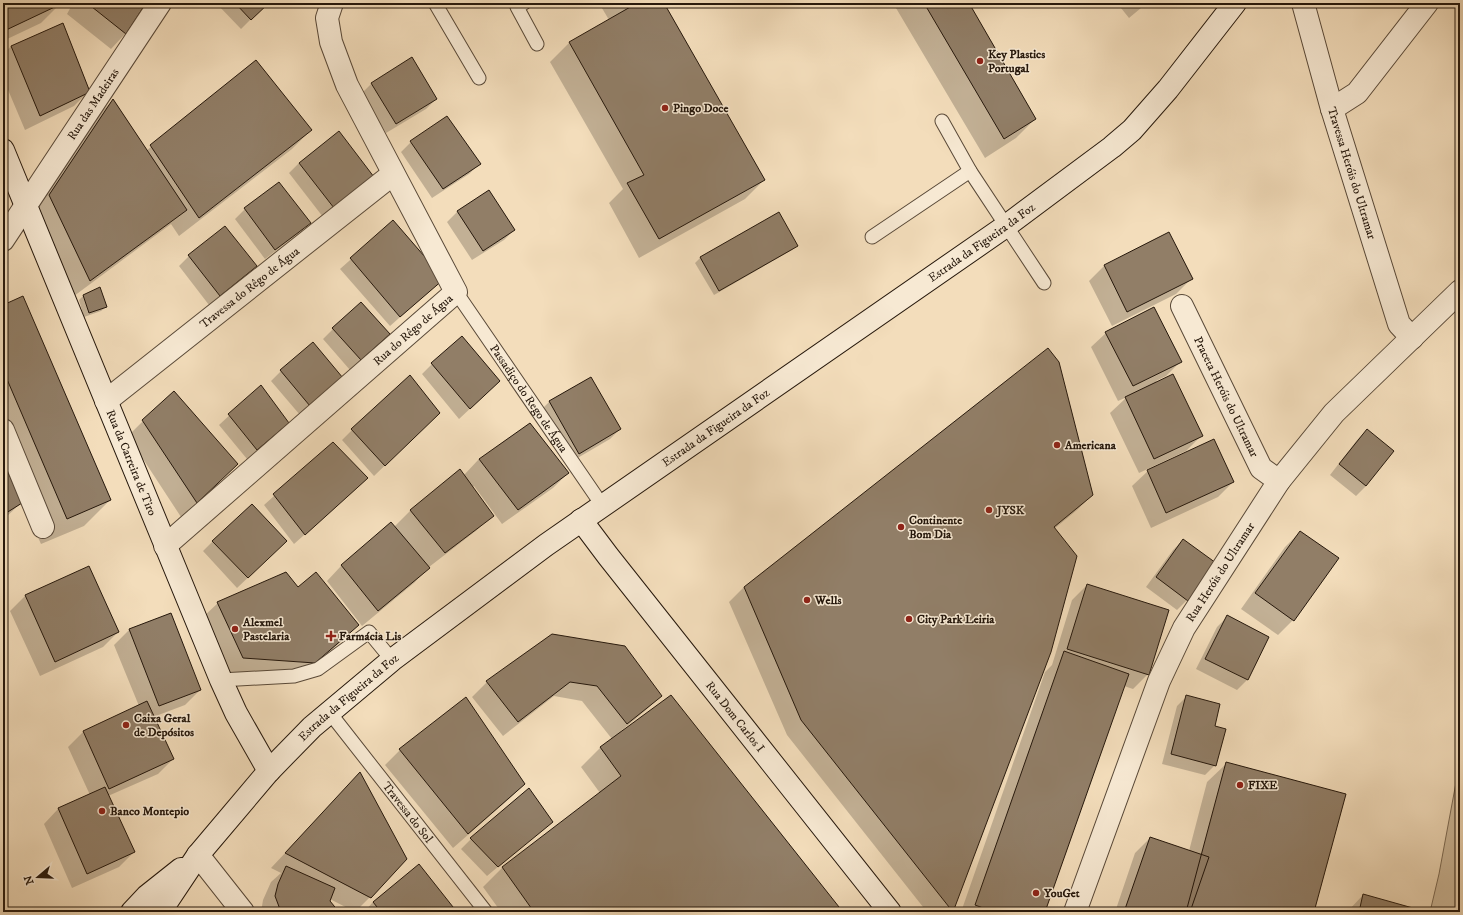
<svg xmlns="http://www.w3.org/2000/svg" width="1463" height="915" font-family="'IM FELL DW Pica',serif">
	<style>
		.green { fill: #d0bc9d; stroke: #7b6a54 }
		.shadow { fill: #0003 }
		.building { fill: #917e67; stroke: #26180c }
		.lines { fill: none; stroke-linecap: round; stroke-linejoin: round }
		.lane-casing { stroke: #594938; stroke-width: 15 }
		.street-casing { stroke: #594938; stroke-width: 24 }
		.secondary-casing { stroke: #26180c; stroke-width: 24 }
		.lane { stroke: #f7e9d3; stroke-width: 13 }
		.street { stroke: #f7e9d3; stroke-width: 22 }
		.secondary { stroke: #f7e9d3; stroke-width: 22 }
		.poi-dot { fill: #8f2418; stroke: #f7e9d3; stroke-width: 1.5 }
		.labels { text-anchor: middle; stroke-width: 3; stroke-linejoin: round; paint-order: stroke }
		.poi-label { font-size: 12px; font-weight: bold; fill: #26180c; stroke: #f7e9d3; text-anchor: start }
		.street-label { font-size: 12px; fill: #26180c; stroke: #f7e9d3 }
	</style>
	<rect width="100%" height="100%" fill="#f3ddbb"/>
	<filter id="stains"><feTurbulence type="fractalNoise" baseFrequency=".005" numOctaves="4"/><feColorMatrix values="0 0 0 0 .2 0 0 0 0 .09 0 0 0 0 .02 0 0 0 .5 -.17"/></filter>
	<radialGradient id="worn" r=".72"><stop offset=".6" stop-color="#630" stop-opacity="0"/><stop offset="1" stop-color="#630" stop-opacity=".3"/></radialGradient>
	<!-- green -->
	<path class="green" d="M 1460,761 L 1460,912 L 1430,912 L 1439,874 Z"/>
	<!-- shadow -->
	<path class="shadow" d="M 3,3 L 60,3 L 60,4 L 41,23 L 3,41 Z
		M 73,3 L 145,3 L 125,34 L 111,49 L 67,14 Z
		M 216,3 L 267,3 L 241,29 Z
		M 599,3 L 663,3 L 764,180 L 745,199 L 639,258 L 609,203 L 623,189 L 550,62 L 569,43 L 609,20 Z
		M 893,3 L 975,3 L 970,6 L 1035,119 L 1016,138 L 985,158 Z
		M 1117,3 L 1147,3 L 1129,18 Z
		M 11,46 L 89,91 L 74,106 L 25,130 L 3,78 L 3,55 Z
		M 256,61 L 311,130 L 292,149 L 179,236 L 171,224 L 70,299 L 31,215 L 94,119 L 113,100 L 146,151 Z
		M 371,84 L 436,99 L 426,109 L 386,133 L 361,94 Z
		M 339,133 L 373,177 L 323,217 L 289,173 L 299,163 Z
		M 411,142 L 479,164 L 469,174 L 432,198 L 401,152 Z
		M 279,183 L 309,223 L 299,233 L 265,259 L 235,219 L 245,209 Z
		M 489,191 L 514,230 L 504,240 L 472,260 L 447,222 L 457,212 Z
		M 778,213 L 797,245 L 792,250 L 714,295 L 695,263 L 700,258 Z
		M 393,222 L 432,289 L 390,326 L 340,269 Z
		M 225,227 L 256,266 L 246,276 L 209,305 L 179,266 L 189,256 Z
		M 1169,234 L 1191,279 L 1176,294 L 1112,326 L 1089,281 L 1104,266 Z
		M 84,295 L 106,307 L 101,311 L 84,317 L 79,300 Z
		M 3,306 L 110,500 L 84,526 L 41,544 L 22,502 L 3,520 L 3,463 L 17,494 L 19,493 L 3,457 Z
		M 333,329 L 389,334 L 350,370 L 323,339 Z
		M 1106,333 L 1180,362 L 1166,376 L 1156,381 L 1201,436 L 1186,451 L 1139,473 L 1110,413 L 1127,397 L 1118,401 L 1091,347 Z
		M 432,364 L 489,391 L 459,419 L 422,374 Z
		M 281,371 L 342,378 L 300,415 L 271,381 Z
		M 590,378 L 620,429 L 610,439 L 569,463 L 539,412 L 549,402 Z
		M 260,387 L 288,423 L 247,459 L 219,425 Z
		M 439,413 L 374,476 L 342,440 L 352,430 Z
		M 143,421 L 222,478 L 181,517 L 128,436 Z
		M 1367,430 L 1366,486 L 1356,496 L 1330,475 L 1357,440 Z
		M 333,443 L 357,488 L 294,544 L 264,505 Z
		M 479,459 L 568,473 L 553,488 L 502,524 L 474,486 L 472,488 L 492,515 L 477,530 L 429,567 L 414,583 L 362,626 L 327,581 L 341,566 L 391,524 L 394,527 L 410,511 L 460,470 L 464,475 Z
		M 1149,470 L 1233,482 L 1218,497 L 1151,528 L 1132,486 Z
		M 1092,495 L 1077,510 L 1054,529 L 1050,651 L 952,911 L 927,912 L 787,735 L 729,602 L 744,587 Z
		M 1300,532 L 1293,620 L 1278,635 L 1241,609 L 1285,547 Z
		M 1183,540 L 1187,600 L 1177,610 L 1146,587 L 1173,550 Z
		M 213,541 L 276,551 L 237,588 L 203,551 Z
		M 88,567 L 118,632 L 103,647 L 40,676 L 10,611 L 25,596 Z
		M 1087,585 L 1148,674 L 1133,689 L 1124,686 L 1044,912 L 961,912 L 1045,672 L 1052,665 L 1072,600 Z
		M 218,603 L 358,625 L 343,640 L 300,677 L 228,673 L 203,617 Z
		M 170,614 L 200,690 L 185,705 L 153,717 L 173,759 L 158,774 L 108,796 L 134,852 L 119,867 L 72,888 L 44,824 L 58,809 L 90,795 L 68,747 L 83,732 L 139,706 L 114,645 L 129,630 Z
		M 1227,617 L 1268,637 L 1247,680 L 1237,690 L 1196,669 L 1217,627 Z
		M 552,635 L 661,696 L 646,710 L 621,731 L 622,732 L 842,912 L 501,912 L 483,887 L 502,868 L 600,793 L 581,767 L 600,748 L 612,739 L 582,701 L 554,696 L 503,736 L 472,697 L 487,682 Z
		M 1187,696 L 1214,727 L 1215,765 L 1205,775 L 1162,764 L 1177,706 Z
		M 400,750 L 524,784 L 509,799 L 453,848 L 385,765 Z
		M 1227,763 L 1313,912 L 1115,912 L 1135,853 L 1150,838 L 1189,851 L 1207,782 Z
		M 360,773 L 370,897 L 355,912 L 330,899 L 329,901 L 338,912 L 261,912 L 263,900 L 271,882 L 281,873 L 271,868 Z
		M 541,831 L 487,876 L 461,849 L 471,839 Z
		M 1363,895 L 1419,912 L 1347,912 Z
		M 373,902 L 456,912 L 364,912 Z"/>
	<!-- building -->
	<path class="building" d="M 3,3 L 61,3 L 61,4 L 4,31 L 3,28 Z
		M 87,3 L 146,3 L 126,34 Z
		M 235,3 L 269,3 L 251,20 Z
		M 630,3 L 664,3 L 765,180 L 659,239 L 627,183 L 644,175 L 569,42 L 632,6 Z
		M 924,3 L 969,3 L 1036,119 L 1004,139 Z
		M 63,23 L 90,92 L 40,116 L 11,46 Z
		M 412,57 L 437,99 L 396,124 L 371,83 Z
		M 256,60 L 312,130 L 199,218 L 150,145 Z
		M 113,99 L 187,210 L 90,281 L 49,195 Z
		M 447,116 L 481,164 L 443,189 L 410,141 Z
		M 339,131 L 374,177 L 334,208 L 299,163 Z
		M 279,182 L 311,223 L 275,250 L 244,208 Z
		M 489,190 L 515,230 L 483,251 L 457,211 Z
		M 779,212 L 798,246 L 719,291 L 700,257 Z
		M 393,220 L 444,279 L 400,317 L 350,258 Z
		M 225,226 L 257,266 L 220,296 L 188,255 Z
		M 1169,232 L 1193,279 L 1127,312 L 1104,265 Z
		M 100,287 L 107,307 L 89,313 L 83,295 Z
		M 23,296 L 111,500 L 67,519 L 3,370 L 3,305 Z
		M 361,302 L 390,334 L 361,360 L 332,328 Z
		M 1154,307 L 1182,362 L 1133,386 L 1105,332 Z
		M 462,336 L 500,381 L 470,409 L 431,363 Z
		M 313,342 L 343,378 L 310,406 L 280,370 Z
		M 1048,348 L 1059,362 L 1093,495 L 1054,527 L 1077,556 L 1051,652 L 953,912 L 801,720 L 744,587 Z
		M 1173,374 L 1203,436 L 1154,459 L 1125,397 Z
		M 410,375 L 440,413 L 385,466 L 351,429 Z
		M 591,377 L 621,429 L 579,454 L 549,401 Z
		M 261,385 L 289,423 L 257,450 L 228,414 Z
		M 174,391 L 238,464 L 197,503 L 142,420 Z
		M 530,423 L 569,473 L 518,510 L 479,459 Z
		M 1367,429 L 1394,451 L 1366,486 L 1339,464 Z
		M 1214,439 L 1234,482 L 1166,513 L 1147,470 Z
		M 333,442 L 368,478 L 305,535 L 273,494 Z
		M 3,461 L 22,503 L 3,515 Z
		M 460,469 L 494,516 L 445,553 L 410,510 Z
		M 252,504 L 287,541 L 248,578 L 212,541 Z
		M 391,522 L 430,568 L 378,611 L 341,565 Z
		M 1300,531 L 1339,558 L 1294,621 L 1255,593 Z
		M 1183,539 L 1216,563 L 1188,601 L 1156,577 Z
		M 89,566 L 119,632 L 55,662 L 25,595 Z
		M 286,572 L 298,587 L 316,572 L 359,625 L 315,663 L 243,658 L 217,602 Z
		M 1087,584 L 1169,610 L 1149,675 L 1067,649 Z
		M 171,613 L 201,690 L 159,706 L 129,629 Z
		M 1227,615 L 1269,637 L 1248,680 L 1205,659 Z
		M 552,634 L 625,646 L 662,696 L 627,724 L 597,686 L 570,682 L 518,722 L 486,681 Z
		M 1064,651 L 1129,674 L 1045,912 L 994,912 L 975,905 Z
		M 671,695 L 843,912 L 534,912 L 502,867 L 621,776 L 600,747 Z
		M 1186,695 L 1220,704 L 1215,726 L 1226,729 L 1216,766 L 1171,754 Z
		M 466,697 L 525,784 L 468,834 L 399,749 Z
		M 147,701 L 174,759 L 109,789 L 83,731 Z
		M 1226,762 L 1346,794 L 1314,912 L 1186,912 Z
		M 360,772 L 407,859 L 371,898 L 285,853 Z
		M 105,787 L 135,852 L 87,874 L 58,808 Z
		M 529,788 L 553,822 L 498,867 L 470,838 Z
		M 1150,837 L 1209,857 L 1190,912 L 1124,912 Z
		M 419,864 L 457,912 L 381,912 L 373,902 Z
		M 286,866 L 335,888 L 330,901 L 339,912 L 281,912 L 275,896 L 278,884 Z
		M 1363,894 L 1420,910 L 1420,912 L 1359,912 Z"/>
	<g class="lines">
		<!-- lane casing -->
		<g class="lane-casing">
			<g id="lane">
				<path d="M 435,3 L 479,78"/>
				<path d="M 524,3 L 517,7 L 537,44"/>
				<path d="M 942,121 L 970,171 L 1044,283"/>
				<path d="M 872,237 L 970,171"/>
				<path id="s1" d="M 456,292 L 602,505"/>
				<path d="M 221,680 L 294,676 L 318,669 L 369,632 L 392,660"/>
				<path id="s2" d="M 330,713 L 486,912"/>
			</g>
		</g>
		<!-- street casing -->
		<g class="street-casing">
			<g id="street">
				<path id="s3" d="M 1303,3 L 1332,109 L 1399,324 L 1412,338"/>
				<path d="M 1332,109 L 1357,93 L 1427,3"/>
				<path id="s4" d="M 3,240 L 160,3"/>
				<path id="s5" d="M 1182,306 L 1261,468 L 1279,481"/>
				<path id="s6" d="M 106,401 L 393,174"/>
				<path d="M 3,430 L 43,527"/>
				<path id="s7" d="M 165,546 L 456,292 L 347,85 L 331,42 L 327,18 L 332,3"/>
				<path d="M 198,855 L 243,912"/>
				<path id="s8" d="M 1075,912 L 1159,681 L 1184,628 L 1279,481 L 1334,413 L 1460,291"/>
			</g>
		</g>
		<!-- secondary casing -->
		<g class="secondary-casing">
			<g id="secondary">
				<path id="s9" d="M 3,150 L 221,680 L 236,713 L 269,771"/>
				<path id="s10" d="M 581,520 L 608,556 L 890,912"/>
				<path d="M 132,912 L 147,896 L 181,869"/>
				<path id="s11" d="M 160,912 L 198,855 L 269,771 L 312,727 L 392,660 L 546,545 L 1006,226 L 1112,147 L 1132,130 L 1168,89 L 1235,3"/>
			</g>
		</g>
		<!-- lane -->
		<use href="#lane" class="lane"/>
		<!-- street -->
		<use href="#street" class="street"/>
		<!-- secondary -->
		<use href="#secondary" class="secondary"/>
	</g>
	<!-- markers -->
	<g class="poi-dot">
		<circle cx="980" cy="61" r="4"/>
		<circle cx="665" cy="108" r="4"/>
		<circle cx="1057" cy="445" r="4"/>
		<circle cx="989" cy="510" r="4"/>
		<circle cx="901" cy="527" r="4"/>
		<circle cx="807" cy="600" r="4"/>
		<circle cx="909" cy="619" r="4"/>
		<circle cx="235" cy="629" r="4"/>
		<path d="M329 630h4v4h4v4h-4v4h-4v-4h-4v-4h4z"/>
		<circle cx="126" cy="725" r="4"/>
		<circle cx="1240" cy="785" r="4"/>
		<circle cx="102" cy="811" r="4"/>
		<circle cx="1036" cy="893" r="4"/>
	</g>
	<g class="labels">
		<!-- poi labels -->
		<g class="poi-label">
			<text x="988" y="58">Key Plastics<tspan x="988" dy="14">Portugal</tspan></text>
			<text x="673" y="112">Pingo Doce</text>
			<text x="1065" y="449">Americana</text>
			<text x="997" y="514">JYSK</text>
			<text x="909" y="524">Continente<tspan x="909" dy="14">Bom Dia</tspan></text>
			<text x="815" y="604">Wells</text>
			<text x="917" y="623">City Park Leiria</text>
			<text x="243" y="626">Alexmel<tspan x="243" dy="14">Pastelaria</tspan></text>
			<text x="339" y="640">Farmácia Lis</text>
			<text x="134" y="722">Caixa Geral<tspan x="134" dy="14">de Depósitos</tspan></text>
			<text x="1248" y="789">FIXE</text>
			<text x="110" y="815">Banco Montepio</text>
			<text x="1044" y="897">YouGet</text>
		</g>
		<!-- street labels -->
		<g class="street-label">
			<text dy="4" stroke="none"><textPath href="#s4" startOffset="163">Rua das Madeiras</textPath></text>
			<text dy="4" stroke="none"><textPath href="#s3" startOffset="177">Travessa Heróis do Ultramar</textPath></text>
			<text dy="4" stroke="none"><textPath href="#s11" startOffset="1067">Estrada da Figueira da Foz</textPath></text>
			<text dy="4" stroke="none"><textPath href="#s6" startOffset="183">Travessa do Rêgo de Água</textPath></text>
			<text dy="4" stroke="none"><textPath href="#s7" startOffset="329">Rua do Rêgo de Água</textPath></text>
			<text dy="4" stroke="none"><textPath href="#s5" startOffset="101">Praceta Heróis do Ultramar</textPath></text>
			<text dy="4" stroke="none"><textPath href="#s1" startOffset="129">Passadiço do Rego de Água</textPath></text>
			<text dy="4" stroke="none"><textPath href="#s11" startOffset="743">Estrada da Figueira da Foz</textPath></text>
			<text dy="4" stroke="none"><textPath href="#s9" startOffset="338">Rua da Carreira de Tiro</textPath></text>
			<text dy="4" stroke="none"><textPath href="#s8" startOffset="371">Rua Heróis do Ultramar</textPath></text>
			<text dy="4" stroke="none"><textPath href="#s11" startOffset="287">Estrada da Figueira da Foz</textPath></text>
			<text dy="4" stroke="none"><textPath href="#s10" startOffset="250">Rua Dom Carlos I</textPath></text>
			<text dy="4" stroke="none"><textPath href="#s2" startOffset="126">Travessa do Sol</textPath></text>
		</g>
	</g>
	<!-- margin -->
	<rect width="1463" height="915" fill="none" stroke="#f3ddbb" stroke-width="16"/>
	<rect x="4" y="4" width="1455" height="907" fill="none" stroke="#26180c" stroke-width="2"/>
	<rect x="8" y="8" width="1447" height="899" fill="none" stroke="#26180c"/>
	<!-- north arrow -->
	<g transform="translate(38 877) rotate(251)" stroke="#f7e9d3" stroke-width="3" paint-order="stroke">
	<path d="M0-3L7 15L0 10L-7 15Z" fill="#26180c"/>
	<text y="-6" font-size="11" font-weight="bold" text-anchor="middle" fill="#26180c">N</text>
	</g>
	<rect width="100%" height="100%" filter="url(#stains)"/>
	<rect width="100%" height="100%" fill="url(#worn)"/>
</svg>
